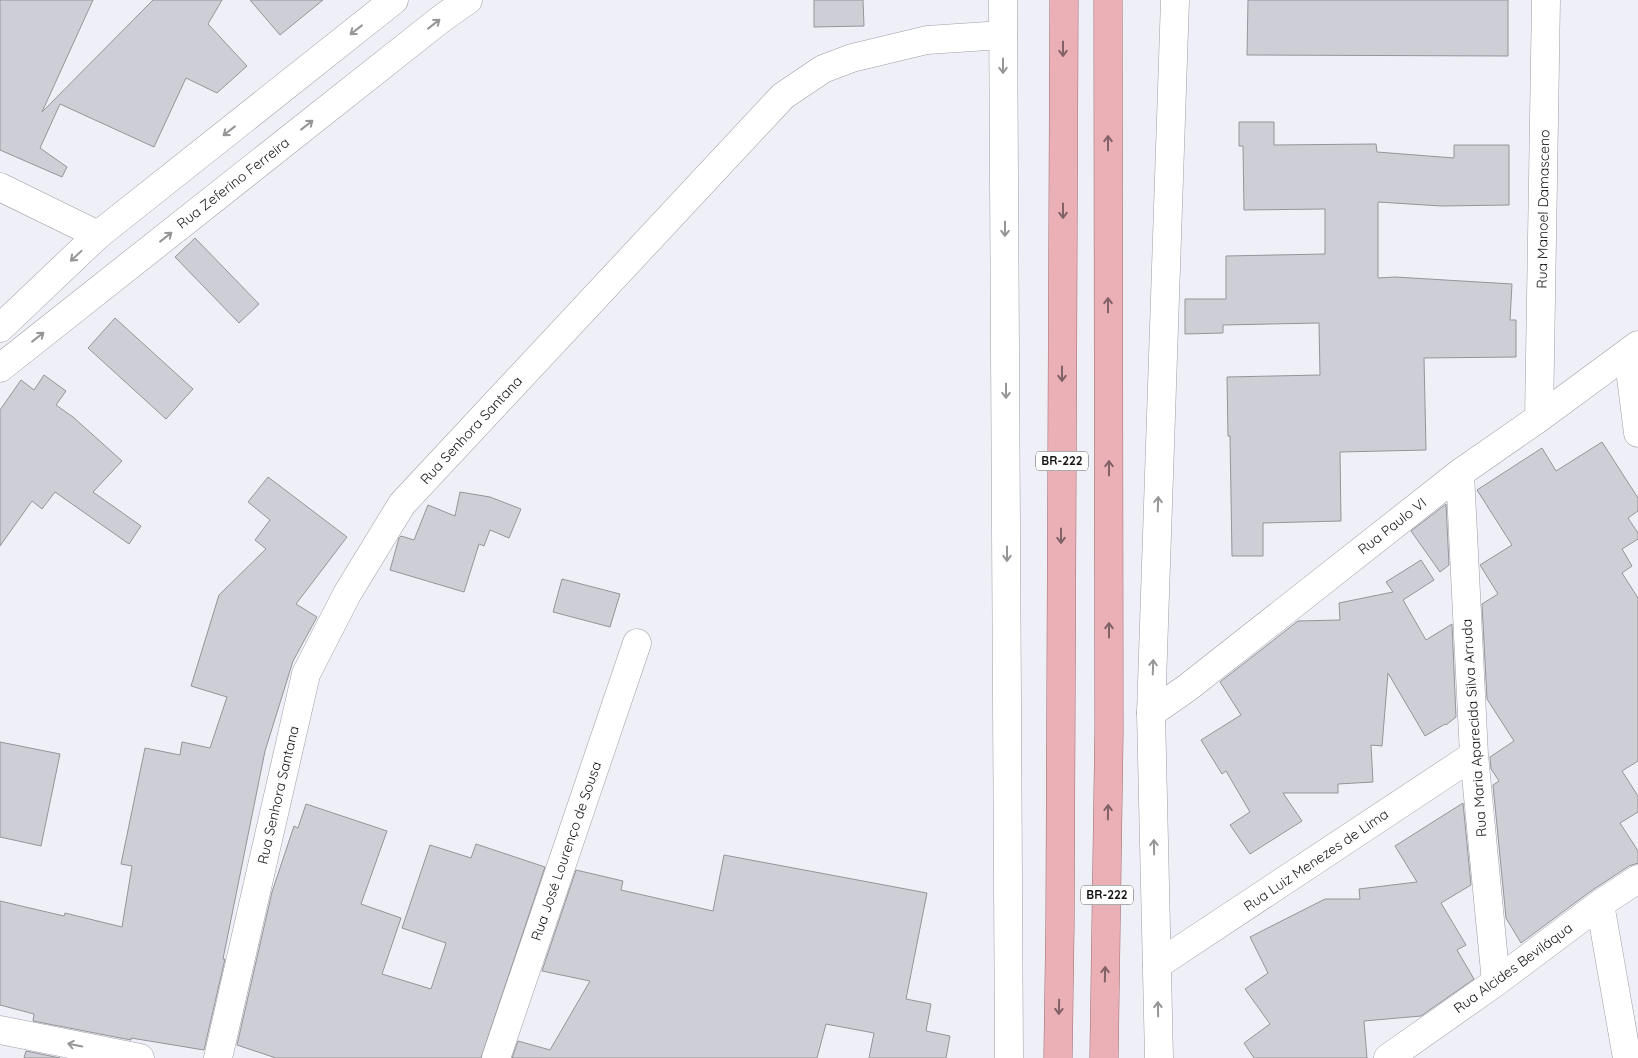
<svg xmlns="http://www.w3.org/2000/svg" width="1638" height="1058" font-family="Quicksand,sans-serif">
	<style>
		.building { fill: #ceced6; stroke: #94949b }
		.lines { fill: none; stroke-linecap: round; stroke-linejoin: round }
		.minor-casing { stroke: #9d9ea4; stroke-width: 29 }
		.secondary-casing { stroke: #9d9ea4; stroke-width: 29 }
		.trunk-casing { stroke: #9d6c73; stroke-width: 29 }
		.minor { stroke: #fff; stroke-width: 28 }
		.secondary { stroke: #fff; stroke-width: 28 }
		.trunk { stroke: #ebafb6; stroke-width: 28 }
		.oneway { stroke: #969697 }
		.oneway2 { stroke: #806267 }
		.labels { text-anchor: middle; stroke-width: 4; stroke-linejoin: round; paint-order: stroke }
		.shield { fill: #fefefe; stroke: #5b5c5d; stroke-width: 1 }
		.shield-label { font-size: 12px; font-weight: bold; fill: #151618 }
		.street-label { font-size: 14px; fill: #151618; stroke: #fefefe }
	</style>
	<rect width="100%" height="100%" fill="#eff0f7"/>
	<!-- building -->
	<path class="building" d="M 0,0 L 93,0 L 42,112 L 153,0 L 222,0 L 208,24 L 247,66 L 217,93 L 186,78 L 154,147 L 60,104 L 40,148 L 67,167 L 62,177 L 0,150 Z
		M 250,0 L 323,0 L 280,35 Z
		M 814,0 L 863,0 L 864,26 L 814,27 Z
		M 1248,0 L 1508,0 L 1508,56 L 1247,55 Z
		M 1239,122 L 1274,122 L 1274,145 L 1376,144 L 1377,152 L 1454,158 L 1454,145 L 1509,145 L 1509,205 L 1441,206 L 1378,202 L 1378,278 L 1395,277 L 1512,284 L 1510,320 L 1516,320 L 1516,357 L 1424,358 L 1426,450 L 1340,452 L 1341,521 L 1263,523 L 1263,556 L 1232,556 L 1230,436 L 1228,436 L 1227,377 L 1320,375 L 1319,323 L 1223,325 L 1223,333 L 1185,334 L 1185,299 L 1226,299 L 1226,256 L 1325,254 L 1325,209 L 1244,210 L 1243,146 L 1239,146 Z
		M 195,238 L 259,304 L 239,323 L 175,257 Z
		M 115,318 L 193,389 L 166,419 L 88,348 Z
		M 44,375 L 66,391 L 56,405 L 73,417 L 122,461 L 93,492 L 141,526 L 129,544 L 55,492 L 42,509 L 32,501 L 0,546 L 0,410 L 21,380 L 34,390 Z
		M 1602,442 L 1638,498 L 1638,511 L 1628,518 L 1638,533 L 1638,539 L 1622,549 L 1632,566 L 1622,573 L 1638,598 L 1638,761 L 1622,771 L 1638,796 L 1638,812 L 1620,823 L 1638,851 L 1638,863 L 1629,866 L 1591,891 L 1521,943 L 1506,918 L 1493,785 L 1499,781 L 1491,769 L 1490,757 L 1514,741 L 1487,699 L 1482,604 L 1498,594 L 1480,565 L 1512,545 L 1477,490 L 1542,448 L 1556,471 Z
		M 268,477 L 347,537 L 296,604 L 317,617 L 293,661 L 265,751 L 223,959 L 225,959 L 204,1050 L 131,1038 L 131,1040 L 33,1021 L 34,1014 L 0,1005 L 0,901 L 64,916 L 65,913 L 122,927 L 132,866 L 121,864 L 145,748 L 180,755 L 182,742 L 210,748 L 227,697 L 191,686 L 219,595 L 266,549 L 255,540 L 270,520 L 248,502 Z
		M 460,492 L 490,497 L 521,509 L 509,538 L 490,530 L 484,546 L 479,544 L 464,592 L 390,570 L 399,538 L 401,536 L 414,540 L 428,505 L 455,516 Z
		M 1446,504 L 1449,565 L 1440,572 L 1411,531 Z
		M 1421,560 L 1434,580 L 1403,600 L 1426,640 L 1452,624 L 1456,717 L 1446,725 L 1445,724 L 1425,736 L 1388,673 L 1382,746 L 1371,745 L 1373,782 L 1338,784 L 1338,793 L 1283,793 L 1302,821 L 1250,854 L 1230,825 L 1250,812 L 1226,771 L 1222,774 L 1201,740 L 1241,715 L 1220,682 L 1298,621 L 1340,620 L 1339,603 L 1393,592 L 1386,582 Z
		M 562,579 L 620,594 L 610,627 L 553,612 Z
		M 0,742 L 60,754 L 41,846 L 0,837 Z
		M 1463,803 L 1471,885 L 1441,903 L 1466,945 L 1457,950 L 1474,979 L 1421,1016 L 1364,1021 L 1367,1058 L 1254,1058 L 1244,1043 L 1270,1024 L 1245,989 L 1268,973 L 1250,937 L 1325,899 L 1360,899 L 1359,889 L 1417,882 L 1395,846 Z
		M 306,804 L 387,831 L 361,904 L 401,918 L 382,974 L 431,989 L 446,943 L 402,928 L 430,845 L 471,858 L 476,844 L 545,867 L 481,1058 L 276,1058 L 237,1045 L 272,892 L 294,826 L 298,828 Z
		M 724,855 L 927,893 L 906,999 L 931,1004 L 926,1031 L 950,1036 L 946,1058 L 869,1058 L 874,1033 L 826,1024 L 817,1058 L 512,1058 L 518,1041 L 550,1050 L 590,981 L 542,971 L 576,870 L 623,881 L 621,890 L 713,911 Z
		M 26,1051 L 60,1058 L 24,1058 Z"/>
	<g class="lines">
		<!-- minor casing -->
		<g class="minor-casing">
			<path id="minor" d="M 0,187 L 98,235
				M 1628,353 L 1638,433
				M 1539,418 L 1546,0
				M 1460,473 L 1474,755 L 1496,982
				M 1151,713 L 1187,688 L 1460,473 L 1539,418 L 1638,345
				M 1600,904 L 1627,1058
				M 1157,965 L 1474,755
				M 0,1030 L 140,1058
				M 218,1058 L 306,674 L 347,594 L 402,504 L 783,96 L 823,69 L 852,58 L 927,40 L 1003,35
				M 496,1058 L 637,643
				M 1388,1058 L 1496,982 L 1600,904 L 1638,879"/>
		</g>
		<!-- secondary casing -->
		<g class="secondary-casing">
			<path id="secondary" d="M 1003,0 L 1009,1058
				M 0,328 L 98,235 L 394,0
				M 0,368 L 441,19 L 468,0
				M 1159,1058 L 1151,713 L 1175,0"/>
		</g>
		<!-- trunk casing -->
		<g class="trunk-casing">
			<path id="trunk" d="M 1058,1058 L 1060,923 L 1064,0
				M 1104,1058 L 1109,731 L 1108,0"/>
		</g>
		<!-- minor -->
		<use href="#minor" class="minor"/>
		<!-- secondary -->
		<use href="#secondary" class="secondary"/>
		<!-- trunk -->
		<use href="#trunk" class="trunk"/>
	</g>
	<!-- one-way arrows -->
	<defs><path id="oneway-shaft" d="M-6 0H5M1.5-3L5.5 0L1.5 3" fill="none" stroke-width="1.6" stroke-linecap="round" stroke-linejoin="round" transform="scale(1.25)"/></defs>
	<g class="oneway">
		<use href="#oneway-shaft" transform="translate(434 24) rotate(-38)"/>
		<use href="#oneway-shaft" transform="translate(356 30) rotate(142)"/>
		<use href="#oneway-shaft" transform="translate(1003 66) rotate(90)"/>
		<use href="#oneway-shaft" transform="translate(307 125) rotate(-38)"/>
		<use href="#oneway-shaft" transform="translate(229 131) rotate(142)"/>
		<use href="#oneway-shaft" transform="translate(1005 229) rotate(90)"/>
		<use href="#oneway-shaft" transform="translate(166 237) rotate(-38)"/>
		<use href="#oneway-shaft" transform="translate(76 256) rotate(137)"/>
		<use href="#oneway-shaft" transform="translate(38 337) rotate(-38)"/>
		<use href="#oneway-shaft" transform="translate(1006 391) rotate(90)"/>
		<use href="#oneway-shaft" transform="translate(1158 504) rotate(-88)"/>
		<use href="#oneway-shaft" transform="translate(1007 554) rotate(90)"/>
		<use href="#oneway-shaft" transform="translate(1153 667) rotate(-88)"/>
		<use href="#oneway-shaft" transform="translate(1154 847) rotate(-91)"/>
		<use href="#oneway-shaft" transform="translate(1158 1009) rotate(-91)"/>
		<use href="#oneway-shaft" transform="translate(75 1045) rotate(-169)"/>
	</g>
	<g class="oneway2">
		<use href="#oneway-shaft" transform="translate(1063 49) rotate(90)"/>
		<use href="#oneway-shaft" transform="translate(1108 143) rotate(-90)"/>
		<use href="#oneway-shaft" transform="translate(1063 211) rotate(90)"/>
		<use href="#oneway-shaft" transform="translate(1108 305) rotate(-90)"/>
		<use href="#oneway-shaft" transform="translate(1062 374) rotate(90)"/>
		<use href="#oneway-shaft" transform="translate(1109 468) rotate(-90)"/>
		<use href="#oneway-shaft" transform="translate(1061 536) rotate(90)"/>
		<use href="#oneway-shaft" transform="translate(1109 630) rotate(-90)"/>
		<use href="#oneway-shaft" transform="translate(1108 812) rotate(-89)"/>
		<use href="#oneway-shaft" transform="translate(1105 974) rotate(-89)"/>
		<use href="#oneway-shaft" transform="translate(1059 1007) rotate(91)"/>
	</g>
	<g class="labels">
		<!-- shield labels -->
		<g class="shield">
			<rect x="1036" y="451.5" width="52" height="19" rx="4"/>
			<rect x="1081" y="885.5" width="52" height="19" rx="4"/>
		</g>
		<g class="shield-label">
			<text x="1062" y="465">BR-222</text>
			<text x="1107" y="899">BR-222</text>
		</g>
		<!-- street labels -->
		<g class="street-label">
			<text transform="translate(233 183) rotate(-38)" y="5">Rua Zeferino Ferreira</text>
			<text transform="translate(1543 209) rotate(-89)" y="5">Rua Manoel Damasceno</text>
			<text transform="translate(471 430) rotate(-47)" y="5">Rua Senhora Santana</text>
			<text transform="translate(1392 526) rotate(-38)" y="5">Rua Paulo VI</text>
			<text transform="translate(1474 728) rotate(-94)" y="5">Rua Maria Aparecida Silva Arruda</text>
			<text transform="translate(278 795) rotate(-77)" y="5">Rua Senhora Santana</text>
			<text transform="translate(566 851) rotate(-71)" y="5">Rua José Lourenço de Sousa</text>
			<text transform="translate(1316 860) rotate(-34)" y="5">Rua Luiz Menezes de Lima</text>
			<text transform="translate(1513 968) rotate(-36)" y="5">Rua Alcides Beviláqua</text>
		</g>
	</g>
</svg>
